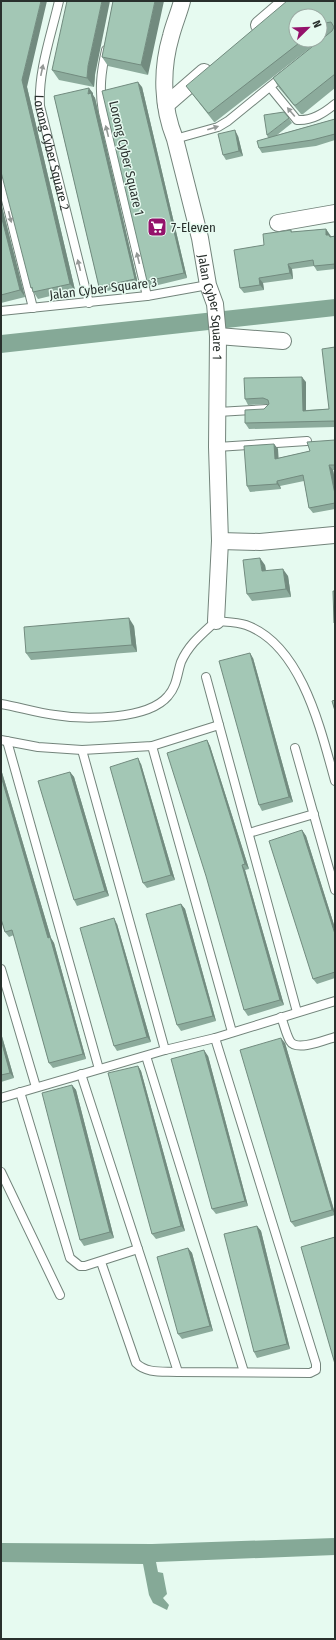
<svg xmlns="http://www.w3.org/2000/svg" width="336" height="1640" font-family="'Fira Sans Condensed',sans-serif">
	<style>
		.water { fill: #85a997 }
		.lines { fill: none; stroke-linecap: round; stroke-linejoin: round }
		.lane-casing { stroke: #73847b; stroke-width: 10 }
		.street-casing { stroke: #73847b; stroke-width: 18 }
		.lane { stroke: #fff; stroke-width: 8 }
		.street { stroke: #fff; stroke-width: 16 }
		.wall { fill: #8cab9c; fill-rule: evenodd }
		.shaded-wall { fill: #728b7f }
		.building { fill: #a3c7b5; stroke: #728b7f }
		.oneway { fill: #949896 }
		.labels { text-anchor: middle; stroke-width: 3; stroke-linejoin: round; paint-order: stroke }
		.street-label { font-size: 13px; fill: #29302d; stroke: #e6faf0 }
		.poi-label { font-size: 13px; fill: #29302d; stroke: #e6faf0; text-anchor: start }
	</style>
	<rect width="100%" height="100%" fill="#e6faf0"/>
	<!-- water -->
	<path class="water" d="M 335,299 L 335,316 L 1,353 L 1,335 Z
		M 335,1538 L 335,1555 L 156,1562 L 158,1572 L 163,1573 L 167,1594 L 163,1598 L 169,1605 L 167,1610 L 153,1603 L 149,1595 L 143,1564 L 1,1562 L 1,1543 L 152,1544 Z"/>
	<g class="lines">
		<!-- lane casing -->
		<g class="lane-casing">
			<g id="lane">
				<path id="s1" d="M 59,1 C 51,36 38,71 40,106 L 89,303"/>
				<path d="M 106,50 C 101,72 99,90 103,112 L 147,296"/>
				<path d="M 270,87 L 297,120 C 312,121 324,113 335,104"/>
				<path d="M 175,139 L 218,127 L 228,121 L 283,76"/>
				<path d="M 1,180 L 33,308"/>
				<path d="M 1,311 L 147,296 L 208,285"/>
				<path d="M 218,412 L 267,409"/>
				<path d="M 217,447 L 307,441"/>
				<path d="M 206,677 L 219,725"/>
				<path d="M 1,704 C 19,707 37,713 55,715 C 84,720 148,720 168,696 C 177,686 177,674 181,662 C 189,644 202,634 216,621 C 226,622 237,622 246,625 C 302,645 321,731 335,781"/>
				<path d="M 1,740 L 38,747 L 82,750 L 152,746 L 219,725 L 297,1012"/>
				<path d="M 7,741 L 99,1069"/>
				<path d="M 152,746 L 232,1032"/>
				<path d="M 295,748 L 335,890"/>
				<path d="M 82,750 L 165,1050"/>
				<path d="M 249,833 L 314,814"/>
				<path d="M 1,969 L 36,1087"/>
				<path d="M 281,1017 C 284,1024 286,1034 290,1041 C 296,1052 325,1040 335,1037"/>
				<path d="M 146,1056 L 244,1372"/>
				<path d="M 81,1074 L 178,1372 L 310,1373 L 316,1370 L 316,1364 L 215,1038"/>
				<path d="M 20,1092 L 70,1258 L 80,1266 L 85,1266 L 138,1249"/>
				<path d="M 1,1098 L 165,1050 L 215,1038 L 335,1001"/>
				<path d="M 1,1172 L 60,1295"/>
				<path d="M 101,1262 L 136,1363 C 147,1374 163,1371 178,1372"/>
			</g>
		</g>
		<!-- street casing -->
		<g class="street-casing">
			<g id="street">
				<path id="s2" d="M 182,1 C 179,13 174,24 171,36 C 161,70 162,107 175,139 L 200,238 L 208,285 L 215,304 L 218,336 L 217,447 L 220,541 L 216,621"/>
				<path d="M 259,25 L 287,1"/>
				<path d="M 166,105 L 204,72"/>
				<path d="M 278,223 L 335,213"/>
				<path d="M 218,336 L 283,341"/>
				<path d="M 220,541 L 260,542 L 334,535"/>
			</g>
		</g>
		<!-- lane -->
		<use href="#lane" class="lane"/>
		<!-- street -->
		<use href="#street" class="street"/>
	</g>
	<!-- wall -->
	<path class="wall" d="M 1,1 L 27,87 L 75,290 L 38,299 L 31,288 L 3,176 L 1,175 Z
		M 113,1 L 148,75 L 108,66 L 102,57 Z
		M 335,1 L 335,88 L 303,114 L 301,114 L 279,88 L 273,78 L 328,34 L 215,122 L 214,122 L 186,86 ZM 320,16 L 320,40 L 296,40 Z
		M 52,70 L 95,75 L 94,87 L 59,80 Z
		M 142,87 L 187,278 L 150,287 L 147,281 Z
		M 93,93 L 93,95 L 95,98 L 138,284 L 103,292 L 99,287 L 54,96 Z
		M 289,118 L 292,123 L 277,135 L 335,119 L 335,140 L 316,146 L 262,153 L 259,148 L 268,138 L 267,135 Z
		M 238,136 L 243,156 L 226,160 L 223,155 Z
		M 1,203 L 25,297 L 1,303 Z
		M 326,229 L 331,236 L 335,236 L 335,269 L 317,271 L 314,266 L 292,269 L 293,279 L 263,283 L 264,290 L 244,293 L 240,288 L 264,245 L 291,230 L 292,232 Z
		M 335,347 L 335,427 L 249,429 L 245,423 L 264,409 L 268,404 L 267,404 L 248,405 L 245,399 L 306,382 L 306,410 L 329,409 Z
		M 335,440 L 335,470 L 333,470 L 335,480 L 335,509 L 313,513 L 309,508 L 304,481 L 280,486 L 281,489 L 250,492 L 247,486 L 274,444 L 278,449 L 278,458 L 310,451 Z
		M 265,565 L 266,571 L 288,576 L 291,597 L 252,601 L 247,594 Z
		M 134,626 L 137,652 L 31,660 L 26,653 Z
		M 253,658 L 293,802 L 262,811 L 259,805 Z
		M 207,740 L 210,746 L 249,869 L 245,870 L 284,1005 L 248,1016 L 244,1010 Z
		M 141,764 L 175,880 L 147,888 L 143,883 Z
		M 1,769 L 51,938 L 54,943 L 86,1059 L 53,1068 L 49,1063 L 14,935 L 9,937 L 5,932 L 1,919 Z
		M 70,772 L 74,777 L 109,896 L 77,906 L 74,900 Z
		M 302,830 L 306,836 L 335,928 L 335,978 L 317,984 L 313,979 Z
		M 181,904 L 185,909 L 216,1021 L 181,1031 L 177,1025 Z
		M 117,924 L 151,1042 L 117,1051 L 114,1046 Z
		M 1,1033 L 14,1078 L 1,1082 Z
		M 285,1043 L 335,1213 L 335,1215 L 295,1227 L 291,1222 Z
		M 208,1056 L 248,1206 L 216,1214 L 212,1209 Z
		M 138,1066 L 141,1071 L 185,1231 L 156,1239 L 152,1234 Z
		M 72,1085 L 76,1090 L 114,1238 L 84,1246 L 80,1240 Z
		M 257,1226 L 261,1231 L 290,1349 L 257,1358 L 254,1352 Z
		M 188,1248 L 192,1253 L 213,1331 L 182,1339 L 178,1334 Z"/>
	<!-- shaded-wall -->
	<path class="shaded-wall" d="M 41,1 L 47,1 L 27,87 L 75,290 L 70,284 L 22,80 Z
		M 102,1 L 110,1 L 95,75 L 94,87 L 87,78 L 88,66 Z
		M 155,1 L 164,1 L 148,75 L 141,65 Z
		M 138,82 L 142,87 L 187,278 L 184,273 Z
		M 89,88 L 93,93 L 93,95 L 95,98 L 138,284 L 135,279 L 88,94 Z
		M 235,130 L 238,136 L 243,156 L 239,151 Z
		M 1,203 L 25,297 L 20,290 L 1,215 Z
		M 326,229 L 333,240 L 326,235 Z
		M 288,264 L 292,269 L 293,279 L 290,273 Z
		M 259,278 L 263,283 L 264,290 L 260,285 Z
		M 302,377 L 306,382 L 306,416 L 303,411 Z
		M 274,444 L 278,449 L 279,464 L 275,459 Z
		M 329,465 L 333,470 L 335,480 L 335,494 Z
		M 277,481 L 280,486 L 281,489 L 277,484 Z
		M 260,558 L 265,565 L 267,579 L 262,571 Z
		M 283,569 L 288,576 L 291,597 L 286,589 Z
		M 129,618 L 134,626 L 137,652 L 132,645 Z
		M 250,653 L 253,658 L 293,802 L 289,797 Z
		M 207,740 L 210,746 L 249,869 L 245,864 Z
		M 138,758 L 141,764 L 175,880 L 171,875 Z
		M 1,769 L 51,938 L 54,943 L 86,1059 L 83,1054 L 48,938 L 1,776 Z
		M 70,772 L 74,777 L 109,896 L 105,891 Z
		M 302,830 L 306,836 L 335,928 L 335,934 Z
		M 242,865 L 245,870 L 284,1005 L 280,1000 Z
		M 181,904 L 185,909 L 216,1021 L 213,1016 Z
		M 114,918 L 117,924 L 151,1042 L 147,1037 Z
		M 1,1033 L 14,1078 L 10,1073 L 1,1040 Z
		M 281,1038 L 285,1043 L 335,1214 L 332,1210 Z
		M 204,1050 L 208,1056 L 248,1206 L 245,1201 Z
		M 138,1066 L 141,1071 L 185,1231 L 181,1226 Z
		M 72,1085 L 76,1090 L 114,1238 L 110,1232 Z
		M 257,1226 L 261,1231 L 290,1349 L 287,1344 Z
		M 188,1248 L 192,1253 L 213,1331 L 210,1326 Z"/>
	<!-- building -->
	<path class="building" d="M 1,1 L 41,1 L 22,80 L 70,284 L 33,292 L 32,287 L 31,288 L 1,172 Z
		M 67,1 L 102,1 L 88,66 L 87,78 L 52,70 Z
		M 113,1 L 155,1 L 141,65 L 102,57 Z
		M 287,1 L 335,1 L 335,74 L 296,105 L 294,105 L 273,78 L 332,31 L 334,27 L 331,22 L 325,23 L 320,27 L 320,16 L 296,16 L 296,40 L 303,40 L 209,113 L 208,113 L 186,86 Z
		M 138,82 L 184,273 L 147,281 L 102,91 Z
		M 89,88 L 88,94 L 91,93 L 135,279 L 99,287 L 54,96 Z
		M 284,112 L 289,118 L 267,135 L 264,115 Z
		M 335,119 L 335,134 L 312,140 L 259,148 L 257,141 Z
		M 235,130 L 239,151 L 223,155 L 218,134 Z
		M 1,215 L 20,290 L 1,295 Z
		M 326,229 L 326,235 L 329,235 L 330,237 L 335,236 L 335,264 L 314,266 L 313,260 L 288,264 L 290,273 L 259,278 L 260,285 L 240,288 L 234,250 L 264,245 L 263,234 L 291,230 L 291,232 Z
		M 335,347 L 335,421 L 245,423 L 245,410 L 264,409 L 269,404 L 268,400 L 263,398 L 245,399 L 244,378 L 302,377 L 303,411 L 329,409 L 322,349 Z
		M 335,440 L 335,465 L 329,465 L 335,494 L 335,503 L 309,508 L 303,475 L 277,481 L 277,484 L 247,486 L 244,446 L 274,444 L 275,459 L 310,451 L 307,442 Z
		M 260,558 L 262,571 L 283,569 L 286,589 L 247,594 L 243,560 Z
		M 333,591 L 335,591 L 335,623 L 334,623 Z
		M 129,618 L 132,645 L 26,653 L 24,627 Z
		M 250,653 L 289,797 L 259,805 L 219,661 Z
		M 335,700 L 335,711 L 332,701 Z
		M 207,740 L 245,864 L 242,865 L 280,1000 L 244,1010 L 206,876 L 167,753 Z
		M 138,758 L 171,875 L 143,883 L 110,767 Z
		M 70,772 L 105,891 L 74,900 L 38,781 Z
		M 1,776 L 48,938 L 50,937 L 83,1054 L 49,1063 L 12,930 L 5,932 L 1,919 Z
		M 302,830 L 335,934 L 335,972 L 313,979 L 269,841 Z
		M 181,904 L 213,1016 L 177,1025 L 146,914 Z
		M 114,918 L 147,1037 L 114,1046 L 80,928 Z
		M 281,1038 L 332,1210 L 291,1222 L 240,1050 Z
		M 1,1040 L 10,1073 L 1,1075 Z
		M 204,1050 L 245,1201 L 212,1209 L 171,1059 Z
		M 138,1066 L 181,1226 L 152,1234 L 108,1073 Z
		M 72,1085 L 110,1232 L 80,1240 L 42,1093 Z
		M 257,1226 L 287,1344 L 254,1352 L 224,1234 Z
		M 335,1237 L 335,1364 L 301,1247 Z
		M 188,1248 L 210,1326 L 178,1334 L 157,1257 Z"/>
	<!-- one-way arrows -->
	<defs><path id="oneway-solid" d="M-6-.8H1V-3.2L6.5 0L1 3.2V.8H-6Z"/></defs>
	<g class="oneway">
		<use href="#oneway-solid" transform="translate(42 70) rotate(-78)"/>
		<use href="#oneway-solid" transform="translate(291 112) rotate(-130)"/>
		<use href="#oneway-solid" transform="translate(213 128) rotate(-17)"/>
		<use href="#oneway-solid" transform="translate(107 131) rotate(-104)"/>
		<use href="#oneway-solid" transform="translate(10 217) rotate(76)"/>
		<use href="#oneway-solid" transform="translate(138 258) rotate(-104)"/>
		<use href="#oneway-solid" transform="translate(79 265) rotate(-104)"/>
	</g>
	<!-- icons -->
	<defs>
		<g id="supermarket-square" transform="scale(1)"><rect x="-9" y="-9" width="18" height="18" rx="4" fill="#94126b" stroke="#e6faf0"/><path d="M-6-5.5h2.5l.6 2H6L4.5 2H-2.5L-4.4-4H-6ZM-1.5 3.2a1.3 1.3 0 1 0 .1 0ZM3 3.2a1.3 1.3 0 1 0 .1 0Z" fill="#fff"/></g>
	</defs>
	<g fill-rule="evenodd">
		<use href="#supermarket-square" x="157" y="227"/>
	</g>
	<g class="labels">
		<!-- street labels -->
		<g class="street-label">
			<text dy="5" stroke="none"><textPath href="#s1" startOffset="155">Lorong Cyber Square 2</textPath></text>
			<text transform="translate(127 158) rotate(77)" y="5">Lorong Cyber Square 1</text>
			<text transform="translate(103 288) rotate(-7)" y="5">Jalan Cyber Square 3</text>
			<text dy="5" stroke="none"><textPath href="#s2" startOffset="314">Jalan Cyber Square 1</textPath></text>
		</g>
		<!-- poi labels -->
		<g class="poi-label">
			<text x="171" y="232">7-Eleven</text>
		</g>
	</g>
	<!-- border -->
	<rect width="336" height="1640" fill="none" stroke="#29302d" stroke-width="4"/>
	<!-- north arrow -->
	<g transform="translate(308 28) rotate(67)"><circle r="19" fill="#e6faf0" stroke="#9aa9a2"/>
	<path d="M0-3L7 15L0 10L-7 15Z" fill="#94126b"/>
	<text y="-6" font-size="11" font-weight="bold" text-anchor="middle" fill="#29302d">N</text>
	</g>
</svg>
